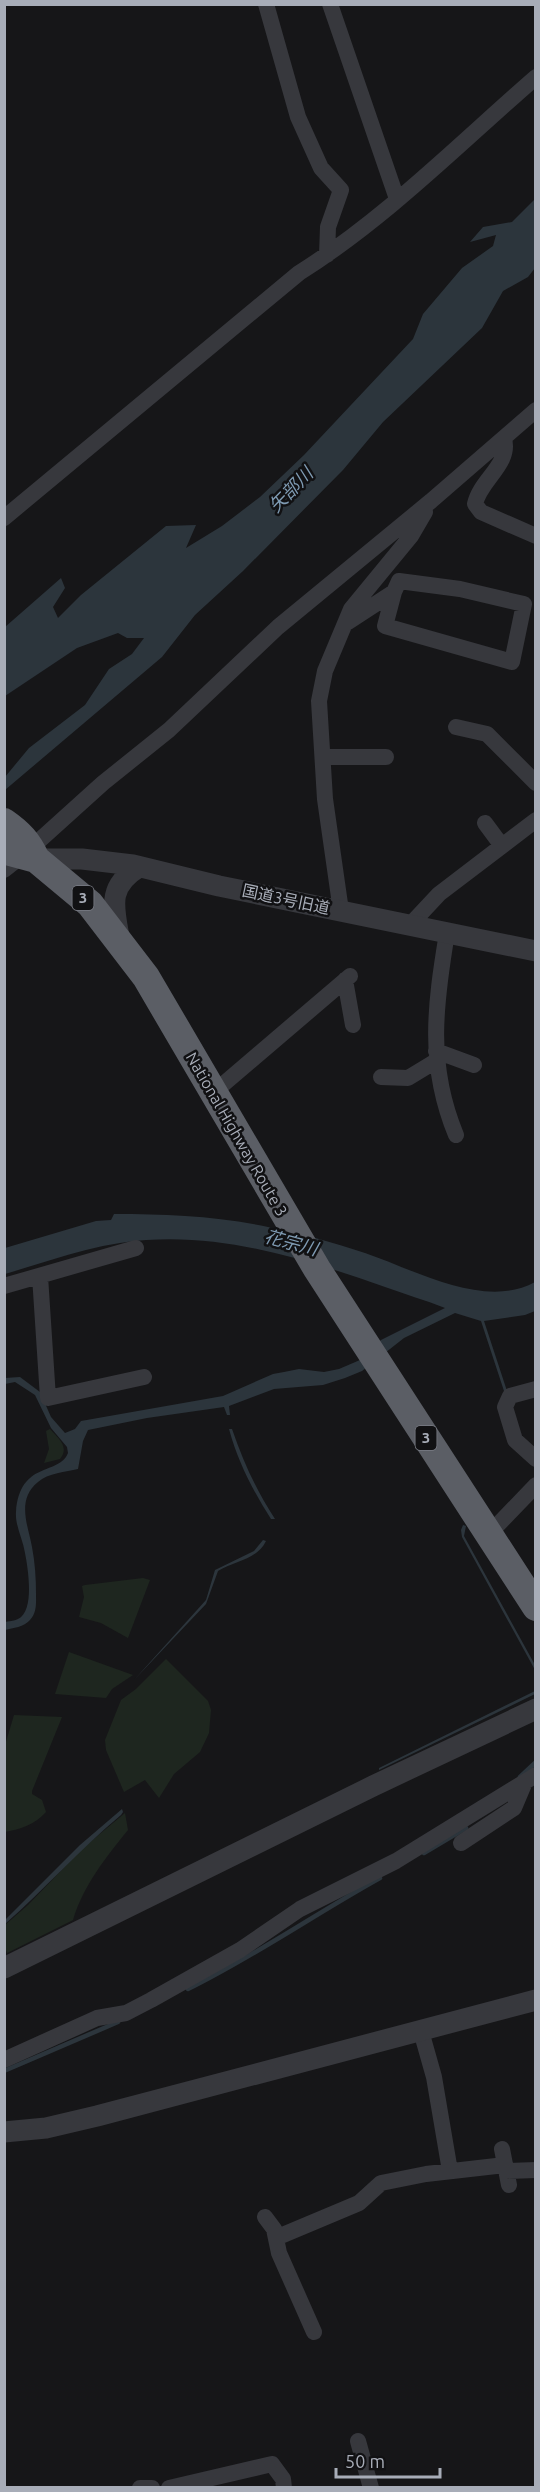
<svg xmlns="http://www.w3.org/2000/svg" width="540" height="2492" font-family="Ubuntu,'Noto Sans JP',sans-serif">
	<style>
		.green { fill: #1e261f }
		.water { fill: #2c353c }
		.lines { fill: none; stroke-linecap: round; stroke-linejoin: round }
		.stream { stroke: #2c353c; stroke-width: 4.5 }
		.minor { stroke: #37383d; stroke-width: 16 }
		.tertiary { stroke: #37383d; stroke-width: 21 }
		.trunk { stroke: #5b5e65; stroke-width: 28 }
		.labels { text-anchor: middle; stroke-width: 5; stroke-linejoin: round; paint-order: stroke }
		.shield { fill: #111113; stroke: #7b7e86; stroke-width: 1.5 }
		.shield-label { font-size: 15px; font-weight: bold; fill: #a8adb8 }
		.street-label { font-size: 16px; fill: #a8adb8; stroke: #111113 }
		.water-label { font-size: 18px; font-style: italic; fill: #7f9bb3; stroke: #111113 }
	</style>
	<rect width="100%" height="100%" fill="#161618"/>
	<!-- green -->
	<path class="green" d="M 50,1429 C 58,1438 70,1447 60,1459 L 44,1463 L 49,1449 L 46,1431 Z
		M 143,1578 L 150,1580 L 128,1638 L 101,1623 L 79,1617 L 84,1597 L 82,1586 L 85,1585 Z
		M 69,1652 L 133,1675 L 112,1689 L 106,1698 L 55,1694 Z
		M 166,1659 L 208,1701 L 211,1710 L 209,1733 L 200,1752 L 174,1774 L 159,1798 L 145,1780 L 124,1792 L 106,1750 L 105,1740 L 121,1700 L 136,1689 Z
		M 14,1715 L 62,1717 L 32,1791 L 32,1794 L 42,1800 L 46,1812 C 34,1825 21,1829 5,1832 L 5,1745 Z
		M 125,1813 L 128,1830 C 106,1857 83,1886 73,1920 L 7,1953 L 5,1948 L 5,1925 L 28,1905 L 83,1848 Z"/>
	<!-- water -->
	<path class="water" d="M 535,199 L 535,268 L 528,277 L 503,291 L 482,328 L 383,422 L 343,470 L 243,571 L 195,615 L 162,657 L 5,790 L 5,777 L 29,748 L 85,705 L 109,669 L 132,654 L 144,638 L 127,638 L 118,633 L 77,648 L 5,696 L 5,627 L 61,578 L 65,588 L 53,607 L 58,618 L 81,595 L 166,526 L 196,525 L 186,548 L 222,526 L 260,497 L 304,455 L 413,339 L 423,314 L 462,268 L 493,246 L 496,235 L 470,242 L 483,227 L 512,222 Z
		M 114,1214 C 166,1214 217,1216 268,1227 C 301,1233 334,1243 365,1253 C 415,1270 485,1310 535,1282 L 535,1311 L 525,1315 L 484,1321 L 507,1391 L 504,1391 L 481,1321 L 455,1313 L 404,1338 L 362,1371 L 345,1378 L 323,1385 L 274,1389 L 229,1406 L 230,1415 L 227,1415 L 224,1407 L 147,1418 L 88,1430 L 83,1441 L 78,1469 C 66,1472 48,1473 38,1482 C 16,1500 28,1525 32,1547 C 35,1563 36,1578 36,1594 C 36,1603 37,1613 30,1620 C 24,1627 13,1628 5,1630 L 4,1622 C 9,1621 14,1621 18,1619 C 35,1611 28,1568 25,1553 C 23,1539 15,1526 16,1512 C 20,1460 59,1476 68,1453 L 67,1447 L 51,1428 L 35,1395 L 15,1382 L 5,1384 L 5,1378 L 20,1377 L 40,1392 L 51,1417 L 65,1433 L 75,1429 L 81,1421 L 223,1396 L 273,1374 L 284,1372 L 299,1369 L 324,1372 L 339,1369 L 360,1360 L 381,1340 L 445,1308 C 425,1300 404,1294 385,1287 C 308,1260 228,1234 146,1240 C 97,1243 50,1261 5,1274 L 5,1248 L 96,1221 L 111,1220 Z
		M 229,1429 L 232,1429 C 243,1461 256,1490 275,1519 L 271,1519 C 253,1491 238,1462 229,1429 Z
		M 463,1525 L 466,1526 L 464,1536 L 535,1665 L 535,1670 L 462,1537 L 461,1530 Z
		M 263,1540 L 266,1541 C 257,1560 234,1561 218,1571 L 206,1604 L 134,1680 L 206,1600 L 215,1570 L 254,1551 Z
		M 535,1691 L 535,1694 L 379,1770 L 379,1768 Z
		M 122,1809 L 123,1812 L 121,1815 C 80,1849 45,1889 5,1924 L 5,1920 L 80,1845 Z"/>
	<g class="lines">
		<!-- stream -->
		<path class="stream" d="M 520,1777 L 536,1762
			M 424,1853 L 466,1828
			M 188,1989 C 255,1956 315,1914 380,1878
			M 4,2071 L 118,2022"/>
		<!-- minor -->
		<path class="minor" d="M 266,4 L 298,117 L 321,168 L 341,190 L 328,227 L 327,255
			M 330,4 L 397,199
			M 504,439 C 511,464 480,480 475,504 L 481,512 L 536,536
			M 4,518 L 299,273 C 385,219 459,144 536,77
			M 348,622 L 394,592 L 399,581 L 460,589 L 515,602 L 524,604 L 512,662 L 385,626 L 394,592
			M 456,727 L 487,734 L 536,783
			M 323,757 L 386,757
			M 485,823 L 502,846
			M 31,848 L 103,783 L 169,730 L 278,627 L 431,501 L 536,410
			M 4,870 L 23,855
			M 341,911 L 325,799 L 319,701 L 325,671 L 351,609 L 411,536 L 425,512
			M 410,925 L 439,894 L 536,820
			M 447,933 C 435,1005 427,1065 456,1135
			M 345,980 L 353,1025
			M 436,1051 L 474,1065
			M 381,1077 L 408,1078 L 436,1061
			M 213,1093 L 350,976
			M 40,1276 L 48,1398 L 144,1377
			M 4,1286 L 136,1248
			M 536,1389 L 510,1396 L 505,1407 L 515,1440 L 536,1459
			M 489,1534 L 536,1485
			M 461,1843 L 514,1808 L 525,1782
			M 421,2031 L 434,2077 L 450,2171
			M 4,2060 L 97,2018 L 126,2013 L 151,2000 L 240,1950 L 300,1909 L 396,1861 L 536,1775
			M 502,2149 L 509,2185
			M 506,2171 L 536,2170
			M 265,2217 L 274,2229 L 279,2253 L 314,2332
			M 278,2237 L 359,2203 L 381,2183 L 426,2174 L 505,2165
			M 358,2441 L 371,2488
			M 140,2488 L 152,2488
			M 169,2488 L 272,2464 L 283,2479 L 284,2488"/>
		<!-- tertiary -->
		<path class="tertiary" d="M 36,859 L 82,859 L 133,865 L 219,886 L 536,951
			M 120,942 C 114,908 106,887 139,867
			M 4,1968 L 373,1786 L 536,1709
			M 4,2132 L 46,2128 L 97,2116 L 536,2000"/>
		<!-- trunk -->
		<path class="trunk" d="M 4,822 C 20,833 28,842 36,859
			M 4,848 L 10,852 L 36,859 L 90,904 L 146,977 L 317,1269 L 536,1607"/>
	</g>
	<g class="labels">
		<!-- shield labels -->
		<g class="shield">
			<rect x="72.5" y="886" width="21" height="24" rx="4.5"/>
			<rect x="415.5" y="1426" width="21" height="24" rx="4.5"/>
		</g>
		<g class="shield-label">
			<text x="83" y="903">3</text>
			<text x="426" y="1443">3</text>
		</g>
		<!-- street labels -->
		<g class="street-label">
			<text transform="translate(286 899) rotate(12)" y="6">国道3号旧道</text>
			<text transform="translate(237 1134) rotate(60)" y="6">National Highway Route 3</text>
		</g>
		<!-- water labels -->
		<g class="water-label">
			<text transform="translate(291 490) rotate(-46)" y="6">矢部川</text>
			<text transform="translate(291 1243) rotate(15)" y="6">花宗川</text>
		</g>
	</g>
	<!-- border -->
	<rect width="540" height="2492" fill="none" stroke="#a8adb8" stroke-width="12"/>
	<!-- scale -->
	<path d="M336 2468v9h104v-9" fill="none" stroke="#a8adb8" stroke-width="3"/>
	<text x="345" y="2468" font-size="18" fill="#a8adb8" stroke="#111113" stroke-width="4.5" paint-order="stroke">50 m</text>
</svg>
